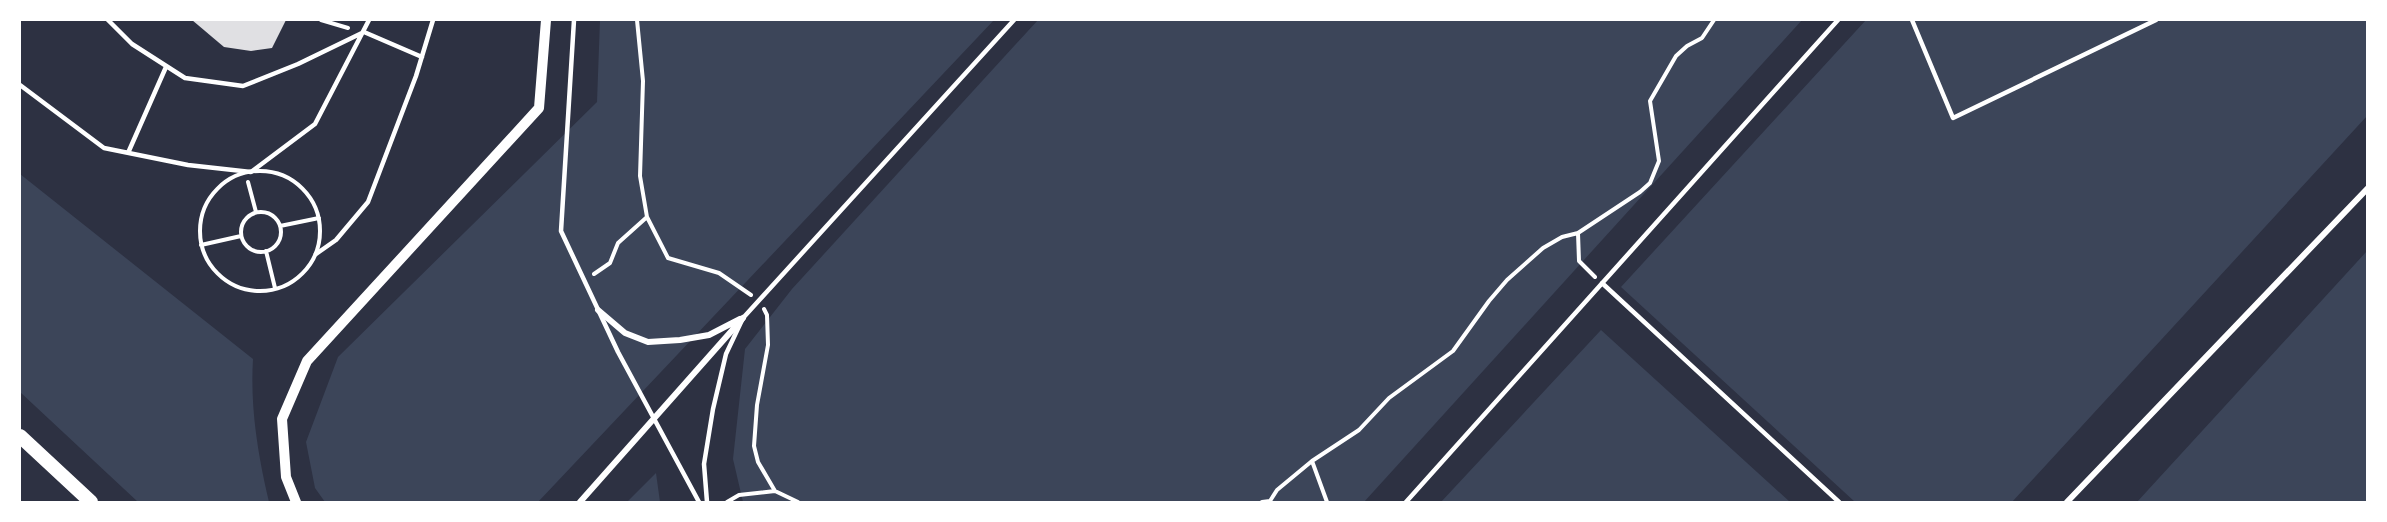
<svg xmlns="http://www.w3.org/2000/svg" width="2387" height="522" font-family="Barlow,sans-serif">
	<style>
		.green { fill: #3c4559 }
		.building { fill: #e0e0e3 }
		.lines { fill: none; stroke-linecap: round; stroke-linejoin: round }
		.path { stroke: #fff; stroke-width: 4 }
		.service { stroke: #fff; stroke-width: 4.5 }
		.minor { stroke: #fff; stroke-width: 6 }
		.tertiary { stroke: #fff; stroke-width: 10 }
		.trunk { stroke: #fff; stroke-width: 14 }
	</style>
	<rect width="100%" height="100%" fill="#2d3142"/>
	<!-- green -->
	<path class="green" d="M 600,20 L 994,20 L 538,502 L 325,502 L 315,488 L 306,442 L 338,357 L 597,102 Z
		M 1038,20 L 1802,20 L 1364,502 L 743,502 L 733,459 L 745,349 L 792,289 Z
		M 1866,20 L 2367,20 L 2367,116 L 2012,502 L 1855,502 L 1621,287 Z
		M 20,174 L 253,359 C 250,408 258,455 269,502 L 138,502 L 20,392 Z
		M 2367,251 L 2367,502 L 2137,502 Z
		M 1601,330 L 1790,502 L 1441,502 Z
		M 656,473 L 660,502 L 627,502 Z"/>
	<!-- building -->
	<path class="building" d="M 192,20 L 286,20 L 272,48 L 251,51 L 224,47 Z"/>
	<g class="lines">
		<!-- path -->
		<path class="path" d="M 321,20 L 348,28
			M200 231a60 60 0 1 1 120 0a60 60 0 1 1-120 0Z
			M 248,182 L 256,212
			M241 232a20 20 0 1 1 40 0a20 20 0 1 1-40 0Z
			M 647,217 L 668,258 L 719,273 L 751,295
			M 280,226 L 319,218
			M 1578,233 L 1579,261 L 1595,277
			M 201,245 L 241,236
			M 266,251 L 275,288
			M 594,274 L 610,263 L 618,243 L 647,217 L 640,176 L 643,81 L 637,20
			M 764,309 L 767,315 L 768,345 L 757,405 L 754,446 L 758,462 L 775,491 L 798,502
			M 727,502 L 739,495 L 775,491
			M 1262,502 L 1270,501 L 1277,490 L 1312,461
			M 1327,502 L 1312,461 L 1359,430 L 1389,398 L 1453,351 L 1489,301 L 1507,280 L 1543,248 L 1562,237 L 1578,233 L 1640,192 L 1650,183 L 1659,161 L 1650,101 L 1676,56 L 1687,46 L 1702,38 L 1714,20"/>
		<!-- service -->
		<path class="service" d="M 108,20 L 132,44 L 185,78 L 243,86 L 298,64 L 364,32 L 422,57
			M 574,20 L 561,231 L 618,352 L 699,502
			M 1912,20 L 1953,118 L 2156,20
			M 20,85 L 104,148 L 188,165 L 251,172 L 315,124 L 369,20
			M 128,153 L 166,67
			M 316,254 L 336,240 L 368,202 L 416,76 L 433,20
			M 1602,283 L 1839,502
			M 707,502 L 704,464 L 713,409 L 726,354 L 743,318 L 1014,20
			M 1406,502 L 1838,20"/>
		<!-- minor -->
		<path class="minor" d="M 598,310 L 625,333 L 648,342 L 680,340 L 709,335 L 740,319
			M 580,502 L 743,318
			M 2067,502 L 2368,188"/>
		<!-- tertiary -->
		<path class="tertiary" d="M 296,502 L 286,477 L 282,419 L 307,361 L 539,108 L 546,20"/>
		<!-- trunk -->
		<path class="trunk" d="M 20,436 L 91,502"/>
	</g>
	<!-- border -->
	<rect width="2387" height="522" fill="none" stroke="#ffffff" stroke-width="42"/>
</svg>
